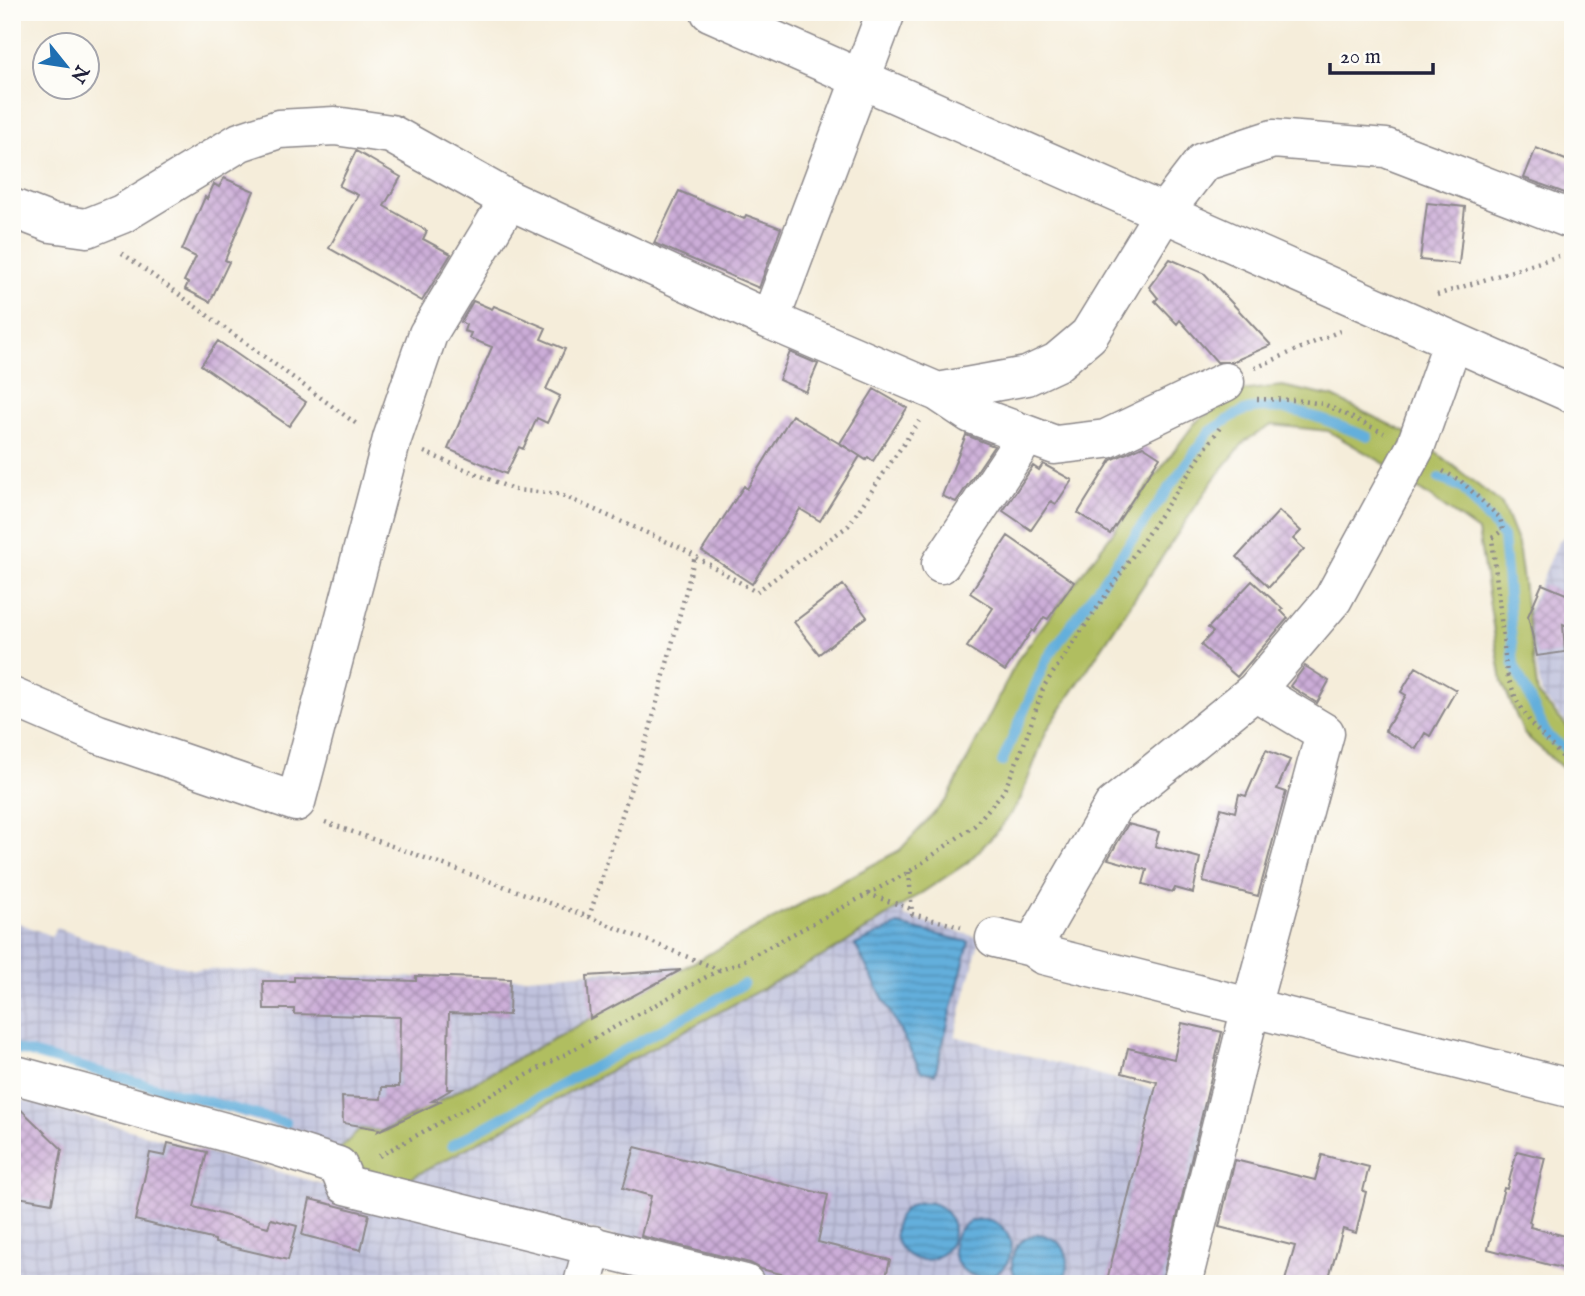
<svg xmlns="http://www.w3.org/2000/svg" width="1585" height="1296" font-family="'IM FELL English',serif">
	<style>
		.industrial { fill: url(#industrial-grid) }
		.green { fill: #b0be60; stroke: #69704e; stroke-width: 2 }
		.water { fill: url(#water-rules); stroke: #42688c; stroke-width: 2 }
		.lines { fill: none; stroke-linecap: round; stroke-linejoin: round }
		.stream { stroke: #63afdc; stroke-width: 10 }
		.building { fill: url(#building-cross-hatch) }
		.minor-casing { stroke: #8c888a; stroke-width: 41 }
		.path { stroke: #8c888a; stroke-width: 4.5; stroke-dasharray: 2 5; stroke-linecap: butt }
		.minor { stroke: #fff; stroke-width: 38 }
	</style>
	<defs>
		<pattern id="industrial-grid" width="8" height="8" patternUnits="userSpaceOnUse" patternTransform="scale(1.75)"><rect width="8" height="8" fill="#c0c2dd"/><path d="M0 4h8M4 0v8" fill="none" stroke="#a5a6bf"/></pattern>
		<pattern id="water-rules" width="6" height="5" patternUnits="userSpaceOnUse" patternTransform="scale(1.75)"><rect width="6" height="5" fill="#63afdc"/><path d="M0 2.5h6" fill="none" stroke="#518eb4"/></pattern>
		<pattern id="building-cross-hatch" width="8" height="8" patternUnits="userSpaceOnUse" patternTransform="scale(1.75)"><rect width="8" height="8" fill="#ccadd8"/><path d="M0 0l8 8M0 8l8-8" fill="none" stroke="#a58cb0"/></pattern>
	</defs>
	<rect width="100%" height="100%" fill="#fdfcf7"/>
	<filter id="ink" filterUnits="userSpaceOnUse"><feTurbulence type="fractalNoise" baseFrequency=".0143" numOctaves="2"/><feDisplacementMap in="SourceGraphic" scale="14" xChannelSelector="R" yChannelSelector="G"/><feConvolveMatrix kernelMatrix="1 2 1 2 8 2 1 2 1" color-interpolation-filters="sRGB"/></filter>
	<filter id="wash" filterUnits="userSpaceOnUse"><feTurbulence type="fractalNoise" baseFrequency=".00686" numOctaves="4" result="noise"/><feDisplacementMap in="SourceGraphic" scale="28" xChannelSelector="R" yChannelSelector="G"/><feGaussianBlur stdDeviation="1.57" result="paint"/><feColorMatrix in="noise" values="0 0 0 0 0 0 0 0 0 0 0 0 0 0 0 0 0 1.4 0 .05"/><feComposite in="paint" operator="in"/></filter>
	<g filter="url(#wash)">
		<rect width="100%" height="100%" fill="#f5edda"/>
		<!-- industrial -->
		<path class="industrial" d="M 1573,527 L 1573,730 L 1542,696 L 1527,614 L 1558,542 Z
			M 903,879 L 904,916 L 980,938 L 955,1036 L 1217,1106 L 1172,1284 L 800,1284 L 389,1178 L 319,1140 L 12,1048 L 12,920 L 51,936 L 57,928 L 135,955 L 192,969 L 258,971 L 283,975 L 502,979 L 672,966 L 729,977 Z
			M 12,1097 L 568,1253 L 577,1269 L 573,1284 L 12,1284 Z"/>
		<!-- green -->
		<path class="green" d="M 1282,386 L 1333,397 L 1409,434 L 1392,468 L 1328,431 L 1272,425 L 1245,441 L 1214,479 L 1047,730 L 1020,800 L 999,830 L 967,863 L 838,948 L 402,1183 L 371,1172 L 335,1154 L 360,1129 L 384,1131 L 900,850 L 948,798 L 1018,659 L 1195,423 L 1240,391 Z
			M 1429,447 L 1502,504 L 1518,544 L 1538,695 L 1573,733 L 1573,777 L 1524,734 L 1502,682 L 1478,531 L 1410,483 Z"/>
		<!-- water -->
		<path class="water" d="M 898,925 L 969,942 L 935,1074 L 921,1071 L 855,945 Z
			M895 1231a29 29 0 1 1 58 0a29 29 0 1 1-58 0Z
			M953 1248a29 29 0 1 1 58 0a29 29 0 1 1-58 0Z
			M 1038,1234 C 1065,1237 1078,1263 1059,1284 L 1020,1284 C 1004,1263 1013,1239 1038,1234 Z"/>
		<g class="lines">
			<!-- stream -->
			<path class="stream" d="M 1439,478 L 1463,489 L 1503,537 L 1514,665 L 1547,735 L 1573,754
				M 1002,762 L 1046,660 L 1209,432 C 1221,425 1235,413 1247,410 C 1288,401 1331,423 1368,437
				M 12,1048 L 286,1123
				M 452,1145 L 744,984"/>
		</g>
		<g id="blocks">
			<!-- building -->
			<path class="building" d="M 1536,148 L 1573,163 L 1573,196 L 1524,178 Z
				M 356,151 L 401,177 L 384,206 L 427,231 L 423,239 L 451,254 L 422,301 L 329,248 L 358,195 L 339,186 Z
				M 224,178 L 254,191 L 225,260 L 229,262 L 210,302 L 185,289 L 188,283 L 184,281 L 196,257 L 182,250 L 205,197 L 207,199 L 214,184 L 219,187 Z
				M 679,191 L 744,219 L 746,215 L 781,228 L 759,288 L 654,243 Z
				M 1427,203 L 1465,207 L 1459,264 L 1420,260 Z
				M 1170,259 L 1205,274 L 1271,345 L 1232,362 L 1217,362 L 1180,320 L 1177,324 L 1155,301 L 1158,298 L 1149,287 Z
				M 473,301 L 492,309 L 494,306 L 546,328 L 541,339 L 565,349 L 546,389 L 560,396 L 547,423 L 537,418 L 523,449 L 519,447 L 506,474 L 448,449 L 492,347 L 469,338 L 471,333 L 464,331 L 466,325 L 461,322 Z
				M 218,341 L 306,402 L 289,426 L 201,365 Z
				M 790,352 L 818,364 L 806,392 L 779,380 Z
				M 874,389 L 907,408 L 873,461 L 868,457 L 866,460 L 840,443 Z
				M 792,415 L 860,456 L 820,521 L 800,509 L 752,584 L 702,551 L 744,486 L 747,489 Z
				M 966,435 L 994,446 L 956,502 L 942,496 Z
				M 1143,446 L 1160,457 L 1110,534 L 1078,513 L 1111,460 Z
				M 1043,464 L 1072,480 L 1056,504 L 1051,501 L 1031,530 L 1003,511 L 1033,466 L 1039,470 Z
				M 1279,511 L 1301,531 L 1293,539 L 1304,549 L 1269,587 L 1237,557 Z
				M 1008,536 L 1074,582 L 1048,619 L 1044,617 L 1034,632 L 1032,630 L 1005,671 L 967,647 L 993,608 L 970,593 Z
				M 1252,581 L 1283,609 L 1281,611 L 1288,618 L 1237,677 L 1201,645 L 1213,632 L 1208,628 Z
				M 1542,584 L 1573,597 L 1573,628 L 1563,624 L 1565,652 L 1537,656 L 1528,616 Z
				M 843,585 L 867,617 L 819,654 L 794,622 Z
				M 1305,666 L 1329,681 L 1317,703 L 1290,686 Z
				M 1416,667 L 1456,690 L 1430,736 L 1425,733 L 1416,749 L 1385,731 L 1406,695 L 1401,692 Z
				M 1266,750 L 1290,760 L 1277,789 L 1286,792 L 1258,896 L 1203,882 L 1221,808 L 1235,812 L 1239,794 L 1246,796 Z
				M 1128,824 L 1159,832 L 1155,846 L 1200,858 L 1193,893 L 1175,888 L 1173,892 L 1143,884 L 1147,870 L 1108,859 Z
				M 681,970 L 590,1019 L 587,976 Z
				M 416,976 L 510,979 L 509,1015 L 449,1013 L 447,1089 L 452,1089 L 432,1101 L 442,1101 L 378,1131 L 379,1129 L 343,1123 L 342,1097 L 381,1099 L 382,1087 L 399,1087 L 400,1017 L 294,1014 L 294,1009 L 264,1009 L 263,981 L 294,981 L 294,977 L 416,981 Z
				M 1182,1023 L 1222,1032 L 1161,1284 L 1106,1284 L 1157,1082 L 1122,1073 L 1128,1048 L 1174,1059 Z
				M 12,1101 L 62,1149 L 52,1203 L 12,1196 Z
				M 168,1143 L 207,1152 L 194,1207 L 268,1227 L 271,1219 L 297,1226 L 288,1260 L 215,1243 L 215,1240 L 135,1220 L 150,1153 L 165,1156 Z
				M 635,1147 L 828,1195 L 818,1242 L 890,1260 L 884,1284 L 821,1284 L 761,1269 L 750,1263 L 641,1236 L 651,1196 L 623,1188 Z
				M 1517,1151 L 1545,1158 L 1529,1222 L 1531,1223 L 1530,1227 L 1573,1238 L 1573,1271 L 1488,1249 L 1504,1188 L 1507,1189 Z
				M 1322,1155 L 1369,1167 L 1363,1191 L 1366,1192 L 1356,1233 L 1343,1229 L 1327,1284 L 1284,1284 L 1295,1246 L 1219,1227 L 1235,1160 L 1315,1180 Z
				M 310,1199 L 369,1214 L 361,1250 L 302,1235 Z"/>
		</g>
	</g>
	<g filter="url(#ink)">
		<use href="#blocks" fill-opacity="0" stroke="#8c888a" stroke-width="2"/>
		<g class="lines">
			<!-- minor casing -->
			<g class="minor-casing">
				<path id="minor" d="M 710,12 L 1573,394
					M 12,208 L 51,223 L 87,228 L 122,214 L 240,142 L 279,129 L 335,126 L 391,134 L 509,200 L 770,320 L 938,392 L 1027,376 L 1057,362 L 1089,335 L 1163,214 L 1203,162 L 1273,139 L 1386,148 L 1573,220
					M 770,320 L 886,12
					M 938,392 L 971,414 L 1055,445 L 1106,439 L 1225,382
					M 941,564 L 1027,435
					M 12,697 L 98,734 L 296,802 L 392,439 L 428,334 L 509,200
					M 995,938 L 1032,947 L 1043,955 L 1573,1089
					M 1032,947 L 1113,806 L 1255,691 L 1333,599 L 1415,448 L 1453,341
					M 12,1074 L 276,1146 L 338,1166 L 346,1185 L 745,1284
					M 583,1284 L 593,1245
					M 1182,1284 L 1251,1007 L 1325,733 L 1255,691"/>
			</g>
			<!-- path -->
			<path class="path" d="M 122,253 L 358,425
				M 1437,295 L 1562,255
				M 1255,368 L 1340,331
				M 1257,399 L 1296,400 L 1324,404 L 1384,433
				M 424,452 L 515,490 L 559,494 L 681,548 L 756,592 L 848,526 L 919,421
				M 1443,471 L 1461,481 L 1500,518 L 1503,530 L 1492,538 L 1507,674 L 1516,699 L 1532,725 L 1573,768
				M 325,822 L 589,917 L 720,970 L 735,965 L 909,872 L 974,826 L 1004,791 L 1023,747 L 1044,686 L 1221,426
				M 909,872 L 912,914 L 961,927
				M 868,894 L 911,909
				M 589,917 L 650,729 L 695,556
				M 379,1156 L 719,970"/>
			<!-- minor -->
			<use href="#minor" class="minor"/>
		</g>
	</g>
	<!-- margin -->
	<rect width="1585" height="1296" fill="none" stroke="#fdfcf7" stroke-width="42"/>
	<!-- north arrow -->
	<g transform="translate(66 66) rotate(120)"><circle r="33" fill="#fdfcf7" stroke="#a5a5ac" stroke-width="2"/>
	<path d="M0-5L12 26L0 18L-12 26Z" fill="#1f6fb2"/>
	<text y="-10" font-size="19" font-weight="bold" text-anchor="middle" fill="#22223b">N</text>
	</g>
	<!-- scale -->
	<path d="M1330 63v10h103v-10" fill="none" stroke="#22223b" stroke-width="3.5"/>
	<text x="1340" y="63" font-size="21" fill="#22223b" stroke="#fdfcf7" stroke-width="5" paint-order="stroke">20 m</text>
</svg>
